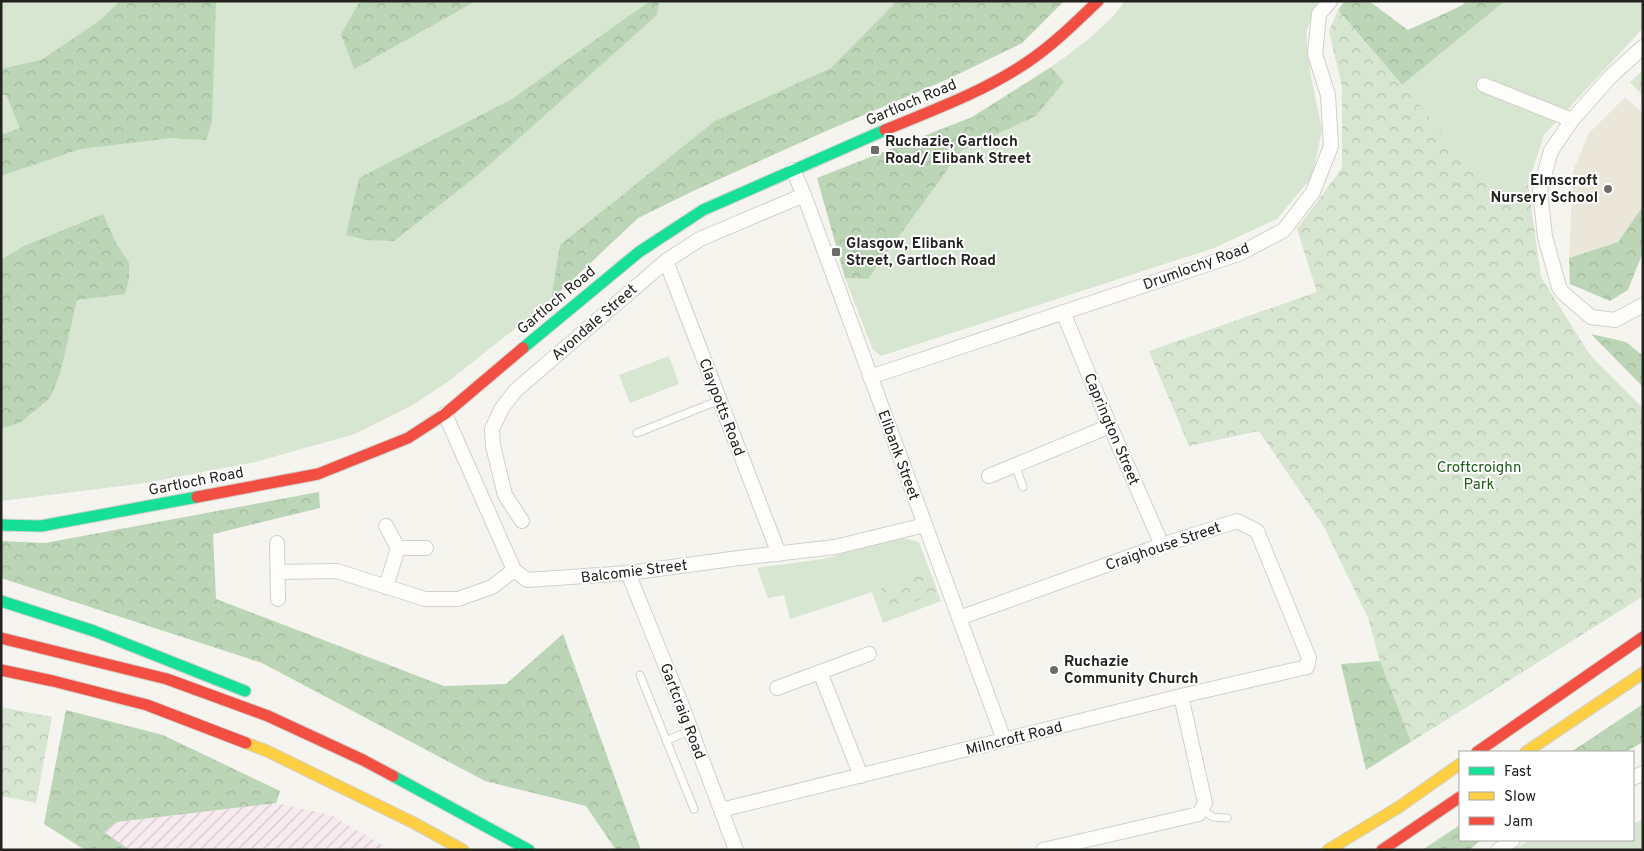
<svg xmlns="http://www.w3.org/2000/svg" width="1644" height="851" font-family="Overpass,sans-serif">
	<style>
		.built { fill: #eae6da }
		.industrial { fill: url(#industrial-furrows) }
		.grass { fill: #d6e6d1 }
		.forest { fill: url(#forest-crowns) }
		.park { fill: url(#park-crowns) }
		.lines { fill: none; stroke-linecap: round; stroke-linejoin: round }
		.lane-casing { stroke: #d1d0cb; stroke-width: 9 }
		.street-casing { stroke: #d1d0cb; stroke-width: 16 }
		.fast-casing { stroke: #d1d0cb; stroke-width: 13 }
		.slow-casing { stroke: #d1d0cb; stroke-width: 13 }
		.jam-casing { stroke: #d1d0cb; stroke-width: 13 }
		.lane { stroke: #fefdfc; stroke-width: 7 }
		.street { stroke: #fefdfc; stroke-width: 14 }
		.fast { stroke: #16e098; stroke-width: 11 }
		.slow { stroke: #ffcf43; stroke-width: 11 }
		.jam { stroke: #f24e42; stroke-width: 11 }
		.poi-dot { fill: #6c6c67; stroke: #fff; stroke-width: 2 }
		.labels { text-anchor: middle; stroke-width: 4; stroke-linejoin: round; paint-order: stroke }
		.street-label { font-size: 15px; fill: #23221f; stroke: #fff }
		.poi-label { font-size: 15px; font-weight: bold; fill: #23221f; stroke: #fff; text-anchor: start }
		.park-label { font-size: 15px; fill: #1f5e1a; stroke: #fff }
	</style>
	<defs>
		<pattern id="industrial-furrows" width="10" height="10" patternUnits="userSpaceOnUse" patternTransform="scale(1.25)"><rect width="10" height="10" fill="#f8ebef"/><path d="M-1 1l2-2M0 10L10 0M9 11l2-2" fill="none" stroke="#d4c9cc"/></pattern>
		<pattern id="forest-crowns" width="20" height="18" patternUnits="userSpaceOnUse" patternTransform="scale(1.25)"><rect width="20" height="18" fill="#bcd5b6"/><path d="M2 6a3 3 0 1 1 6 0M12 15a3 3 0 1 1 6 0" fill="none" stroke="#a1b79c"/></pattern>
		<pattern id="park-crowns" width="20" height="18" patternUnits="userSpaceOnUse" patternTransform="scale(1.25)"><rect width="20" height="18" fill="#d6e6d1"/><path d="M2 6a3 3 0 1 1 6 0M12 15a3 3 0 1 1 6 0" fill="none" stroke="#b7c5b3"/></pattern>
	</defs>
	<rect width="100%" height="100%" fill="#f5f4ee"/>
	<!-- built -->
	<path class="built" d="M 1625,97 L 1643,113 L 1643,206 L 1618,242 L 1569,258 L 1573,171 L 1589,133 Z"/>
	<!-- industrial -->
	<path class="industrial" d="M 276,803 L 331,815 L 391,850 L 130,850 L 104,832 L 117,822 Z"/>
	<!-- grass -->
	<path class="grass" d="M 1,1 L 1064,1 L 1022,43 L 948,79 L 826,131 L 695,190 L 638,218 L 551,300 L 449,381 L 411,406 L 355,434 L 255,462 L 145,483 L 1,501 Z
		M 1125,1 L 1318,1 L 1306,33 L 1311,77 L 1322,130 L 1312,177 L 1277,219 L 1214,248 L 881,356 L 873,350 L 845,278 L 868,279 L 961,151 L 1036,116 L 1064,82 L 1051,67 C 1074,51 1110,24 1125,1 Z
		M 1505,1 L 1640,1 L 1643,5 L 1643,28 L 1544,135 L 1528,184 L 1493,191 L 1402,85 Z
		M 669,356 L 679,384 L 630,403 L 619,375 Z
		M 899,537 L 919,542 L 941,601 L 883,623 L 872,592 L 790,619 L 784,595 L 768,598 L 757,568 L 823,559 Z
		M 1643,819 L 1643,850 L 1512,850 L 1530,840 L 1633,840 L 1633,824 Z"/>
	<!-- forest -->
	<path class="forest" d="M 120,1 L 216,1 L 212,122 L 206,140 L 171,138 L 80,149 L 1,176 L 1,135 L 20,128 L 6,95 L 1,95 L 1,69 L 41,60 L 99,21 Z
		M 360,1 L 476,1 L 354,69 L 341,34 Z
		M 650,1 L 659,1 L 657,15 L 479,174 L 394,241 L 366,240 L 346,235 L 359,178 L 512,99 Z
		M 897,1 L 1064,1 L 1022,43 L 948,79 L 826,131 L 695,190 L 638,218 L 551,300 L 560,245 L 715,121 L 831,68 Z
		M 1345,1 L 1369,1 L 1408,30 L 1461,6 L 1467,1 L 1505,1 L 1402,85 L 1338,10 Z
		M 1051,67 L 1064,82 L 1036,116 L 961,151 L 868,279 L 845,278 L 817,178 L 972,117 Z
		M 1643,206 L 1643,252 L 1628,290 L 1610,301 L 1570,284 L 1569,258 L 1618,242 Z
		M 103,214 L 115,241 L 129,263 L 129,279 L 125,294 L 77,300 L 60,374 L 50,398 L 21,422 L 1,429 L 1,260 L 24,246 Z
		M 1591,334 L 1626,342 L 1643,356 L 1643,387 Z
		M 319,492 L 320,508 L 213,534 L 216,599 L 444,686 L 506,684 L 563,634 L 641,850 L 616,850 L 586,806 L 485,781 L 262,663 L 1,578 L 1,541 L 45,543 Z
		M 1643,596 L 1366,770 L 1341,664 L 1381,661 Z
		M 1643,704 L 1643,742 L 1625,752 L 1571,752 Z
		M 66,710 L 163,735 L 280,791 L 276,803 L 117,822 L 104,832 L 130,850 L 85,850 L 44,824 Z
		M 1460,825 L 1460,840 L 1481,840 L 1469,850 L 1422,850 Z"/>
	<!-- park -->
	<path class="park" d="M 1338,10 L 1493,191 L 1528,184 L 1541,277 L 1590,355 L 1643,408 L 1643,596 L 1411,742 L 1380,661 L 1368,618 L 1323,525 L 1259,431 L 1189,446 L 1149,351 L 1317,292 L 1297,229 L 1342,168 L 1342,87 L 1329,31 Z
		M 1643,70 L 1643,96 L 1630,82 Z
		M 928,570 L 936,594 L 889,611 L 881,587 Z
		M 1,707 L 52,717 L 36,803 L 1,796 Z"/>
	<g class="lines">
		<!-- lane casing -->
		<g class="lane-casing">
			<path id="lane" d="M 637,433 L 720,400
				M 1015,465 L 1023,487
				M 640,675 L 694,809
				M 666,741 L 691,730
				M 1203,808 C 1210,818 1215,818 1227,818"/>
		</g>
		<!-- street casing -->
		<g class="street-casing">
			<path id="street" d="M 1643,47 L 1611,76 L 1572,120 L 1551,151 L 1540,190 L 1545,237 L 1559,287 L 1562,292 L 1591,317 L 1615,320 L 1643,305
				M 1484,85 L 1572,120
				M 793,170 L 804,195 L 1004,740
				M 666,261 L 779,554
				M 1063,312 L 1110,426 L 1162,545
				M 870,377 L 1241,253 L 1284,230 L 1313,192 L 1331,146 L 1328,95 L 1315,54 L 1319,14 L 1330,1
				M 445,414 L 514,570 L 527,580 L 628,573 L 739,558 L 835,547 L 925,525
				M 989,476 L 1110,426
				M 522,521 L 505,495 L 493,446 L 492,429 L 502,408 L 515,391 L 666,261 L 700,239 L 804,195
				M 386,526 L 398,548 L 426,548
				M 277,543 L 278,599
				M 278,572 L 337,571 L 425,599 L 458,599 L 492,587 L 514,570
				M 628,573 L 680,701 L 736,850
				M 386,587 L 398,548
				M 820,672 L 861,776
				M 777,688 L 869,654
				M 1633,778 L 1643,773
				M 721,810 L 1181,696 L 1307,667 L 1309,658 L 1257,531 L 1237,521 L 1162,545 L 959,618
				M 1043,850 L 1199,814 L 1205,803 L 1181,696
				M 1498,850 L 1513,840"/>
		</g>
		<!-- fast casing -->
		<g class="fast-casing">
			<path id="fast" d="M 523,348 L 639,252 L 703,210 L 885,130
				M 1,525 L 41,526 L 197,497
				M 1,601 L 94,631 L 245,691
				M 393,776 L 529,850"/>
		</g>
		<!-- slow casing -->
		<g class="slow-casing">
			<path id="slow" d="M 246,743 L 267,751 L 414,823 L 463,850
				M 1526,752 L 1643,673
				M 1328,850 L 1399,807 L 1460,764"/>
		</g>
		<!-- jam casing -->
		<g class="jam-casing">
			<path id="jam" d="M 885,130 C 933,110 983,92 1026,63 C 1051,47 1076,22 1098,1
				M 197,497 L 318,474 L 408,438 L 445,414 L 523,348
				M 1,638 L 167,679 L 268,716 L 363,760 L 393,776
				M 1,670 L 53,681 L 147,705 L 246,743
				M 1477,752 L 1643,637
				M 1382,850 L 1460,797"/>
		</g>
		<!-- lane -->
		<use href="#lane" class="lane"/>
		<!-- street -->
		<use href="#street" class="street"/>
		<!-- fast -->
		<use href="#fast" class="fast"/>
		<!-- slow -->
		<use href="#slow" class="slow"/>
		<!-- jam -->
		<use href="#jam" class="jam"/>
	</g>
	<!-- markers -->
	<g class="poi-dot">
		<rect x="870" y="145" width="10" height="10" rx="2.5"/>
		<circle cx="1608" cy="189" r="5"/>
		<rect x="831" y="247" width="10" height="10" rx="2.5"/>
		<circle cx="1054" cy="670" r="5"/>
	</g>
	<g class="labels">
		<!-- street labels -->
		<g class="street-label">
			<text transform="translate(911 102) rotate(-23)" y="5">Gartloch Road</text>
			<text transform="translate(1196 266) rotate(-20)" y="5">Drumlochy Road</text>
			<text transform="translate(556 300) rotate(-40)" y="5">Gartloch Road</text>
			<text transform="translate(594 322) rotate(-41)" y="5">Avondale Street</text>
			<text transform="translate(722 407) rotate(69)" y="5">Claypotts Road</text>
			<text transform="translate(1112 429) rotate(67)" y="5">Caprington Street</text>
			<text transform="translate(899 455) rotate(70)" y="5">Elibank Street</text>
			<text transform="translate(196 481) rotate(-11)" y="5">Gartloch Road</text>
			<text transform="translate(1163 546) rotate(-19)" y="5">Craighouse Street</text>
			<text transform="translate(634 571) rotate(-7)" y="5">Balcomie Street</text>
			<text transform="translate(683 711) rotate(69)" y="5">Gartcraig Road</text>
			<text transform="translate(1014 738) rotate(-14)" y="5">Milncroft Road</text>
		</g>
		<!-- poi labels -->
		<g class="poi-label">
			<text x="885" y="146">Ruchazie, Gartloch<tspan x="885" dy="17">Road/ Elibank Street</tspan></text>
			<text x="1598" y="185" text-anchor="end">Elmscroft<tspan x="1598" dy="17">Nursery School</tspan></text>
			<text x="846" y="248">Glasgow, Elibank<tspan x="846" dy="17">Street, Gartloch Road</tspan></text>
			<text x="1064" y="666">Ruchazie<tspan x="1064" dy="17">Community Church</tspan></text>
		</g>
		<!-- park labels -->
		<g class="park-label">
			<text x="1479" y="472">Croftcroighn<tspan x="1479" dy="17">Park</tspan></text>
		</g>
	</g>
	<!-- border -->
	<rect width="1644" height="851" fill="none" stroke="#23221f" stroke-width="5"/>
	<!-- legend -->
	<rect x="1459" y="751" width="175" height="90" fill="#ffffff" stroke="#a7a7a5"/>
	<rect x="1469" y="767" width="25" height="8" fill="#16e098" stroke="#a7a7a5"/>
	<text x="1504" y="776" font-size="15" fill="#23221f">Fast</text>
	<rect x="1469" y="792" width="25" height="8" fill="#ffcf43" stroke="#a7a7a5"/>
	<text x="1504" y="801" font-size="15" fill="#23221f">Slow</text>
	<rect x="1469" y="817" width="25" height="8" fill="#f24e42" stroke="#a7a7a5"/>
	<text x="1504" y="826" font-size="15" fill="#23221f">Jam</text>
</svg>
